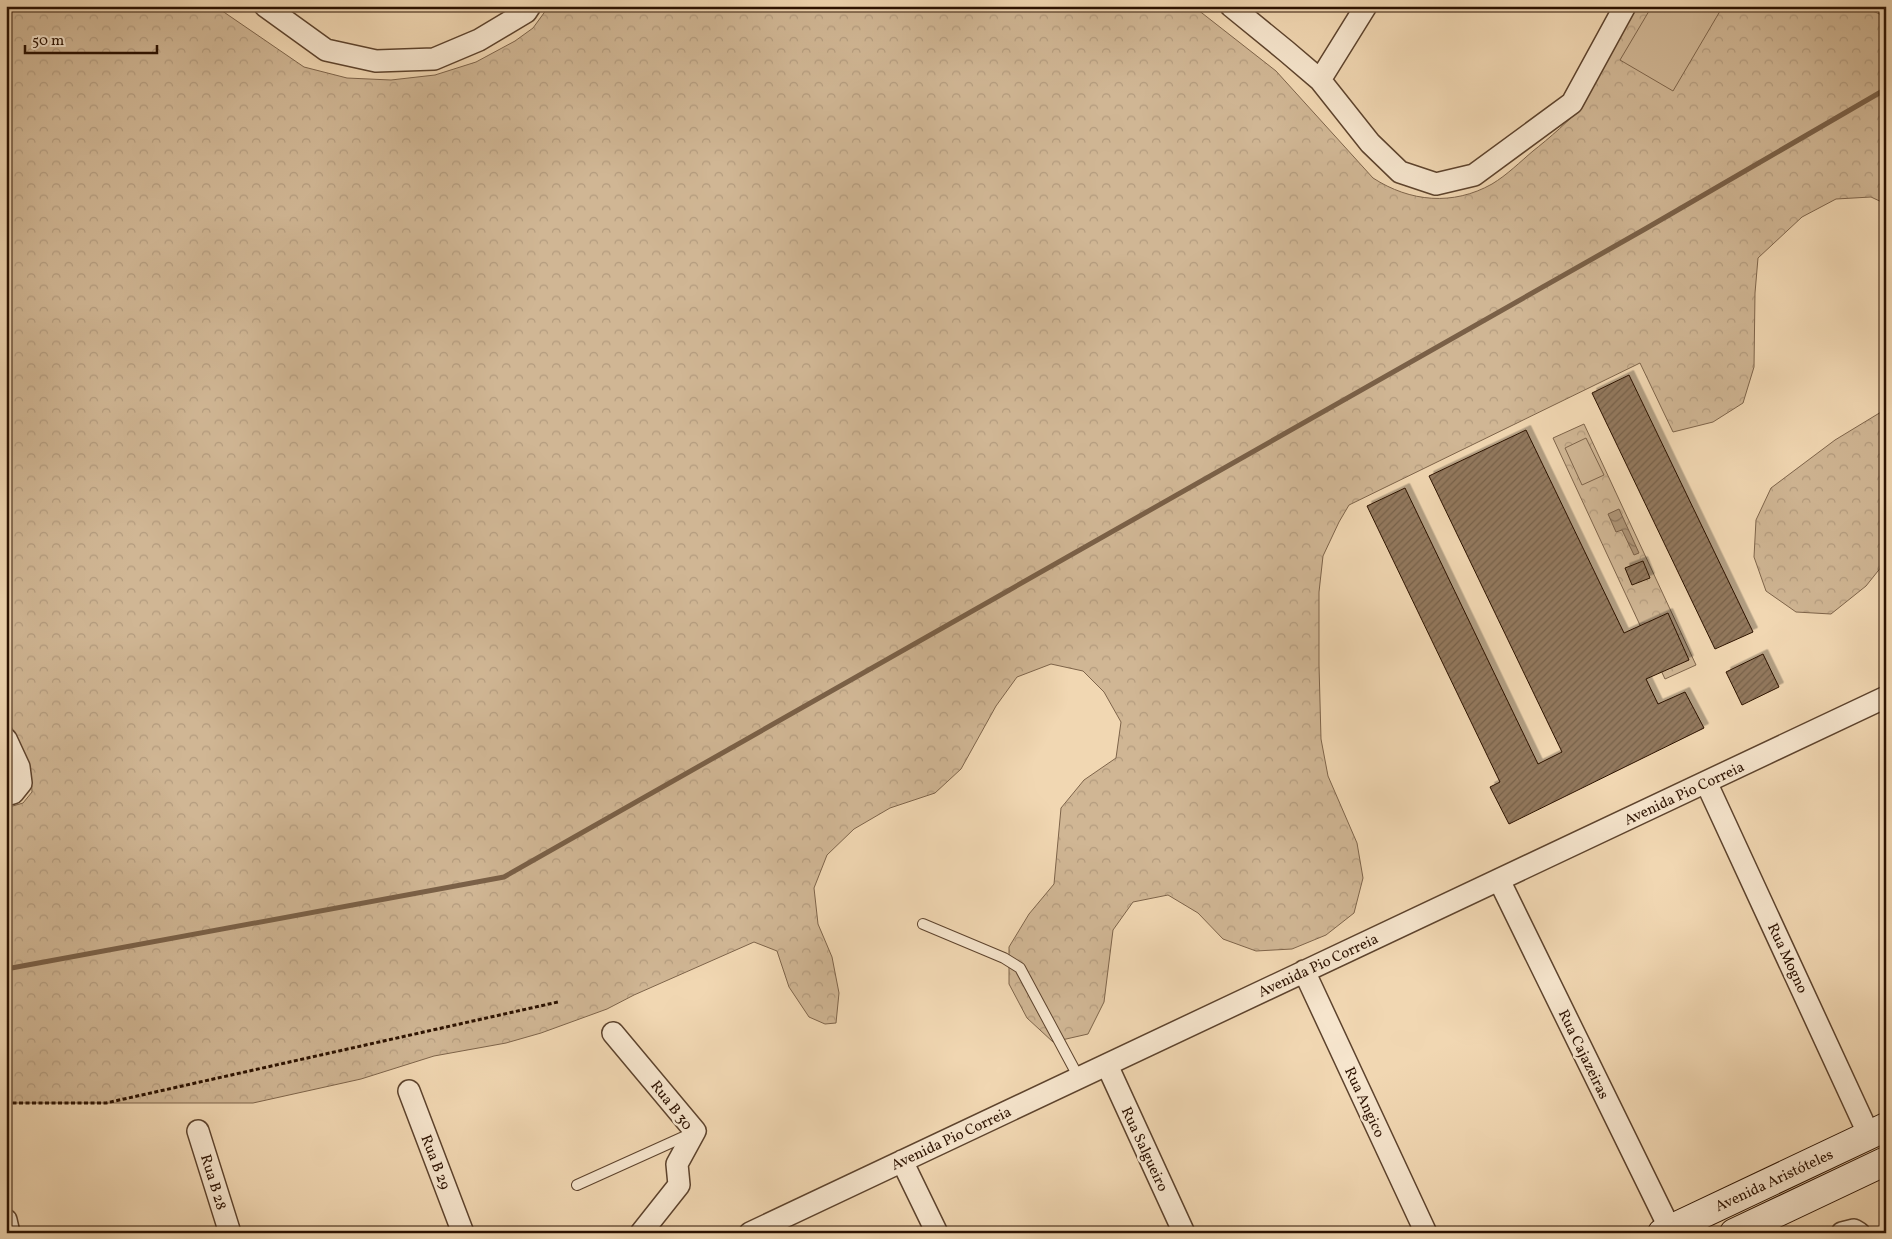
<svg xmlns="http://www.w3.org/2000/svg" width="1892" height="1239" font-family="Vollkorn,serif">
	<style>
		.forest { fill: url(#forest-crowns); stroke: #7e644a }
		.pitch { fill: #d0b694; stroke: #7e644a }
		.water { fill: url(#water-waves); stroke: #7a6047 }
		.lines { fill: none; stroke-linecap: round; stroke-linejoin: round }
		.stream { stroke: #7a6047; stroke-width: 5 }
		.building { fill: url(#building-hatch); stroke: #2c1201; filter: url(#shadow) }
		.lane-casing { stroke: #5d432d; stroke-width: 12 }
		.street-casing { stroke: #5d432d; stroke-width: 24 }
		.secondary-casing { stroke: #2c1201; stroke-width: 30 }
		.path { stroke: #2c1201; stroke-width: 3; stroke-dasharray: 4 2.5; stroke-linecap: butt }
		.lane { stroke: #f6e5cd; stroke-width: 10 }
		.street { stroke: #f6e5cd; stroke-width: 21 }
		.secondary { stroke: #f6e5cd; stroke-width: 28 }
		.labels { text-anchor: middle; stroke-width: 5; stroke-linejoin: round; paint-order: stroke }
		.street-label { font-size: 15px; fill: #2c1201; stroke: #f6e5cd }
	</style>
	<defs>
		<pattern id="forest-crowns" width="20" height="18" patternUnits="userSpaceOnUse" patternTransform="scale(1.25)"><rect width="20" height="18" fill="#d0b694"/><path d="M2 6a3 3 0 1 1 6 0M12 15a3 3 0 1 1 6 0" fill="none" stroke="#b39b7e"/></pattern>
		<pattern id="water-waves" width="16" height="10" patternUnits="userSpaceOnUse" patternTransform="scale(1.25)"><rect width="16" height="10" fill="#ae9476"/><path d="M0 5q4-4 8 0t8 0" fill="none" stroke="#8e775e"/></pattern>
		<pattern id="building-hatch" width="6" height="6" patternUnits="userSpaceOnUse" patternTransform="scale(1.25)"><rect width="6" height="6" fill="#92785d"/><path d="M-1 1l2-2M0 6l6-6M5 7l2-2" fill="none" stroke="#77614a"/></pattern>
		<filter id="shadow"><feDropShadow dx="4.5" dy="-4.5" stdDeviation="0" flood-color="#0004"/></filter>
	</defs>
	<rect width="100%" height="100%" fill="#f1d7b2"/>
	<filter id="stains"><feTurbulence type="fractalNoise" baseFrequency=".004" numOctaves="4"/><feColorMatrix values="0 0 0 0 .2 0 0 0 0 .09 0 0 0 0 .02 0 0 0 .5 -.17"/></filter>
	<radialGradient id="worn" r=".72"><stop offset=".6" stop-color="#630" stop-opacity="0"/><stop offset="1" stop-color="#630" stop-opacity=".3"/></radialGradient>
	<!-- forest -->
	<path class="forest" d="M 25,6 L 215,6 L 304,67 L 347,78 L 391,80 L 435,75 L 476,62 L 515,41 L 533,28 L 549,6 L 1193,6 L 1276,71 L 1373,178 C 1410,202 1453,206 1492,184 C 1507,175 1520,162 1533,151 C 1547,140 1573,118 1583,104 C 1589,95 1594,84 1599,74 C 1611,51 1622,29 1634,6 L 1862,6 L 1886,17 L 1886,204 L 1871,197 L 1836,199 L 1802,217 L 1758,258 L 1755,293 L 1754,367 L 1743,403 L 1713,422 L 1673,432 L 1640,363 L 1349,505 L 1339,522 L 1323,556 L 1319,592 L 1319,665 L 1321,739 L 1328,776 L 1357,843 L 1363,878 L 1354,913 L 1326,935 L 1292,949 L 1256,951 L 1223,939 L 1198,913 L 1168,895 L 1133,902 L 1113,930 L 1104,1002 L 1088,1034 L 1053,1042 L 1027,1018 L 1009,984 L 1009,947 L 1029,914 L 1054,884 L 1061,808 L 1084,780 L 1116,758 L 1121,722 L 1104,692 L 1083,671 L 1051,664 L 1017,677 L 996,706 L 961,769 L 935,793 L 890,808 L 854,829 L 827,855 L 814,888 L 818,924 L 832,957 L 839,993 L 836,1023 L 825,1024 L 809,1017 L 789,987 L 777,951 L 754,942 L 634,995 L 607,1009 L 541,1033 L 506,1043 L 434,1056 L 361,1079 L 253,1103 L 6,1103 L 6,808 L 23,803 L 32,792 L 31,773 L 6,714 L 6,14 Z
		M 1886,409 L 1886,561 L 1866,586 L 1831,614 L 1796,612 L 1766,591 L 1754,557 L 1756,520 L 1771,488 L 1835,440 Z
		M 1584,424 L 1696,665 L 1665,679 L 1553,438 Z"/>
	<!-- pitch -->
	<path class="pitch" d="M 1652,6 L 1723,6 L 1673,91 L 1620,60 Z
		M 1586,438 L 1604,475 L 1582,485 L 1565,448 Z"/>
	<!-- water -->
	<path class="water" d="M 1619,509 L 1639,553 L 1634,555 L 1622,530 L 1616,532 L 1608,514 Z"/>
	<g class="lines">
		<!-- stream -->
		<path class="stream" d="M 6,969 L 504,877 L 1645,229 L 1886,89"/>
	</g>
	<!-- building -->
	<path class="building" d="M 1629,375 L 1753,632 L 1715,649 L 1592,393 Z
		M 1526,430 L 1624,633 L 1668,613 L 1689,660 L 1646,679 L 1658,704 L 1685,692 L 1704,728 L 1509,824 L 1490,787 L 1500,782 L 1367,506 L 1405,488 L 1538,764 L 1562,752 L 1429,476 Z
		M 1643,561 L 1650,578 L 1632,585 L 1625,568 Z
		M 1763,654 L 1779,687 L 1742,705 L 1726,672 Z"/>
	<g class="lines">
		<!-- lane casing -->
		<g class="lane-casing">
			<path id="lane" d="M 923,924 L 1004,958 L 1020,968 L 1079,1078
				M 577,1185 L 690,1134"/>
		</g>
		<!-- street casing -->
		<g class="street-casing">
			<path id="street" d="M 265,6 L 326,50 L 376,61 L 434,59 L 479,40 L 526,12 L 530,6
				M 1231,6 L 1286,51 L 1320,80 L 1370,143 L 1400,172 L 1436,184 L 1474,175 L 1572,103 L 1625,6
				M 1320,80 L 1366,6
				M 6,739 L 19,767 L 21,783 L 13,793 L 6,795
				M 1706,782 L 1869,1135
				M 1499,880 L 1670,1229
				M 1304,971 L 1426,1233
				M 613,1033 L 695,1131 L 677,1164 L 679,1185 L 641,1233
				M 1107,1065 L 1184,1233
				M 409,1091 L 463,1233
				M 198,1131 L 230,1233
				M 902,1161 L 937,1233
				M 6,1220 L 9,1233
				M 750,1233 L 1886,697
				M 1842,1233 L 1854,1230 L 1859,1233"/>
		</g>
		<!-- secondary casing -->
		<g class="secondary-casing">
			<path id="secondary" d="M 1662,1233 L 1886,1127
				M 1734,1233 L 1886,1161"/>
		</g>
		<!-- path -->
		<path class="path" d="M 6,1103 L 106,1103 L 558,1002"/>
		<!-- lane -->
		<use href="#lane" class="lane"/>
		<!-- street -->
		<use href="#street" class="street"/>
		<!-- secondary -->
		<use href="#secondary" class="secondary"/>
	</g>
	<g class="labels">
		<!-- street labels -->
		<g class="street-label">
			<text transform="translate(1684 793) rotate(-25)" y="5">Avenida Pio Correia</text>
			<text transform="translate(1788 958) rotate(65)" y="5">Rua Mogno</text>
			<text transform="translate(1318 965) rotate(-25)" y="5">Avenida Pio Correia</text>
			<text transform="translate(1584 1054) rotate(64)" y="5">Rua Cajazeiras</text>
			<text transform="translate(1365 1102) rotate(65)" y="5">Rua Angico</text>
			<text transform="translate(672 1105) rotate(52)" y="5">Rua B 30</text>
			<text transform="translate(951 1138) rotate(-25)" y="5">Avenida Pio Correia</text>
			<text transform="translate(1145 1149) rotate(65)" y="5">Rua Salgueiro</text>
			<text transform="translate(436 1162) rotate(69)" y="5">Rua B 29</text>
			<text transform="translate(1774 1180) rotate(-25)" y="5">Avenida Aristóteles</text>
			<text transform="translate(214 1182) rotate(73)" y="5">Rua B 28</text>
		</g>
	</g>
	<!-- margin -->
	<rect width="1892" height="1239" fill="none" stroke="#f1d7b2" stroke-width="25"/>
	<rect x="8" y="8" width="1877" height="1224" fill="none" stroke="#2c1201" stroke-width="2.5"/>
	<rect x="12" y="12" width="1867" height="1214" fill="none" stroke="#2c1201"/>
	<!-- scale -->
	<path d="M25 45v8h132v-8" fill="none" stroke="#2c1201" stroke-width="2.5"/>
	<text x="32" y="45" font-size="15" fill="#2c1201" stroke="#f6e5cd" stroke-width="4" paint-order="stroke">50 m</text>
	<rect width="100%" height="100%" filter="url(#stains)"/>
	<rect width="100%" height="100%" fill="url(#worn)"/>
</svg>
